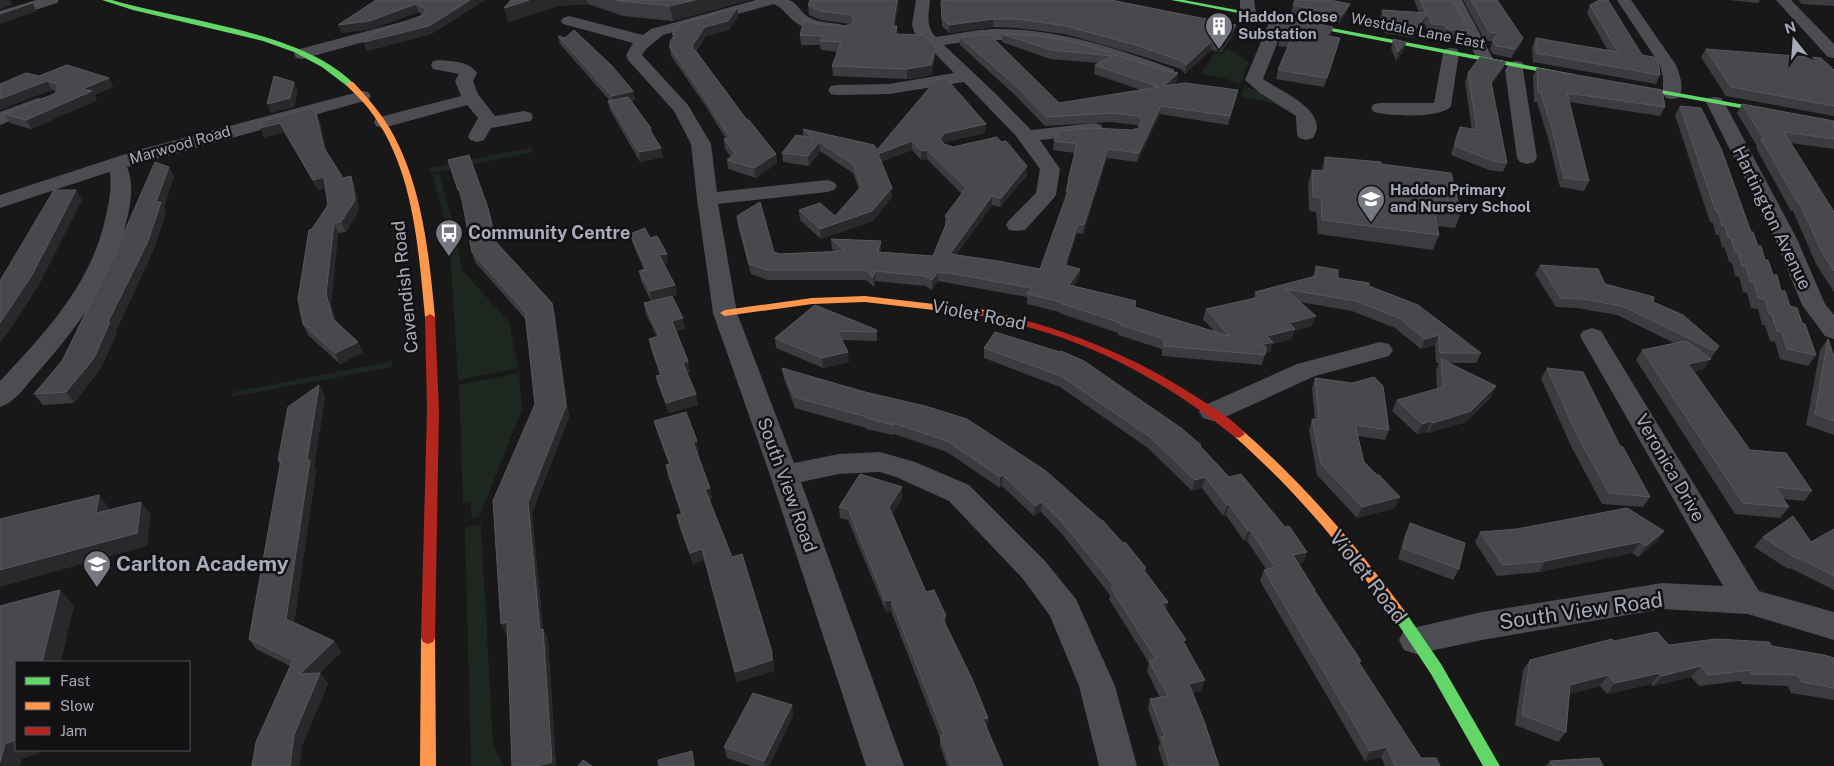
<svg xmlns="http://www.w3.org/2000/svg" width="1834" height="766" font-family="'Public Sans',sans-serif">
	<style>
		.green { fill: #1e2620 }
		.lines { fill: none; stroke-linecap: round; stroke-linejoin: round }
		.street { fill: #4c4d52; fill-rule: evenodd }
		.fast { fill: #63d668; fill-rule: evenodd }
		.slow { fill: #ff974d; fill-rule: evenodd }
		.jam { fill: #b3261e; fill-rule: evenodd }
		.wall { fill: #3c3c40 }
		.shaded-wall { fill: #29292b }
		.building { fill: #48484d; stroke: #57585e }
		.labels { text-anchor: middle; stroke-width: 5; stroke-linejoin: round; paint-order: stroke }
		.far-poi-label { font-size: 15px; font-weight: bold; fill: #a8acba; stroke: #121215; text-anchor: start }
		.far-street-label { font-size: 15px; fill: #a8acba; stroke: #121215 }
		.street-label { font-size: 18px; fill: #a8acba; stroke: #121215 }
		.poi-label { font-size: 18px; font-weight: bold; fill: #a8acba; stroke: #121215; text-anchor: start }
		.near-poi-label { font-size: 21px; font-weight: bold; fill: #a8acba; stroke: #121215; text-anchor: start }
		.near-street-label { font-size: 21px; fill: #a8acba; stroke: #121215 }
	</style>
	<rect width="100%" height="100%" fill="#181819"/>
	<!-- green -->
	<path class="green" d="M 1227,48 L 1249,62 L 1240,84 L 1220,77 L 1201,74 L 1215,53 L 1222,54 Z
		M 1245,86 L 1271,97 L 1281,105 L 1244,97 L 1241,95 Z
		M 532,147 L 533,152 L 431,173 L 430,168 Z
		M 439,173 L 456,235 L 462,270 L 509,322 L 518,368 L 458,380 L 449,235 L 432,174 Z
		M 392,361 L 392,367 L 231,397 L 233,392 Z
		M 519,373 L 522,409 L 480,516 L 472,519 L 470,502 L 463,504 L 459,385 Z
		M 481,524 L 493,744 L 503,766 L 471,766 L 465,528 Z"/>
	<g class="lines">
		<!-- street -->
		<path class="street" d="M 36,0 L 59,0 L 57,3 L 0,21 L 0,11 Z
			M 756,0 L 789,0 C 797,3 800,11 807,16 C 817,23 831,22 843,25 L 845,28 L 843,31 C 830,34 806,30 795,22 C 787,16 784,9 774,4 L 663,35 L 646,49 L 642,55 L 688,105 L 711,144 L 717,192 L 827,180 L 834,182 L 837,186 L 834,190 L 827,192 L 718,204 L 737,313 L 794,463 L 839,454 L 880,452 L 915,462 L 969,485 L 1045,561 L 1076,599 L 1115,686 L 1137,766 L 1099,766 L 1079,686 L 1050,616 L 1023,579 L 949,501 L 896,477 L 880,472 L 839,474 L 801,482 L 904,766 L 866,766 L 770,475 L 713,313 L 697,199 L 691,144 L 674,111 L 628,60 L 626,55 L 633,43 L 563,24 L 561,21 L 563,18 L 569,16 L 643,35 L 651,29 Z
			M 916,0 L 930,0 C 929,14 925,26 936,37 C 955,34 974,30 993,29 C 1056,28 1115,48 1173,69 L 1176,73 L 1173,77 L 1167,78 C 1144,72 1121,62 1098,55 C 1047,39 997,36 944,45 L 996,94 L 1031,130 L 1094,123 L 1101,125 L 1103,129 L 1101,133 L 1094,135 L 1040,140 L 1060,169 L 1056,195 L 1053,199 L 1025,230 L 1017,231 L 1009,230 L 1006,225 L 1009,220 L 1036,193 L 1040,169 L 1016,136 L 964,82 L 889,94 L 837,95 L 831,94 L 828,90 L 831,86 L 837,85 L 889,84 L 954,73 L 914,32 L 912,24 Z
			M 1240,0 L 1254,0 L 1256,13 L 1253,16 L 1243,16 L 1240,13 Z
			M 1448,0 L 1462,0 L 1493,59 L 1491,63 L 1479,63 Z
			M 1617,0 L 1631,0 L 1676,65 C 1680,75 1685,89 1678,98 L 1672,99 L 1666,98 L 1663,94 L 1663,77 L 1660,65 Z
			M 1776,0 L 1791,0 L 1834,44 L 1834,58 L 1828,57 Z
			M 1279,13 L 1284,15 L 1287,18 L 1263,79 C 1280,91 1331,111 1313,138 L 1306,140 L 1299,138 L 1297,134 L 1296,116 L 1260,93 L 1245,80 L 1271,18 L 1274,15 Z
			M 405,21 L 411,23 L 413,26 L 411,29 L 302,59 L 296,58 L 294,54 L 296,50 Z
			M 1451,48 L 1457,49 L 1459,53 L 1451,106 C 1442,119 1388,116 1374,112 L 1371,108 L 1374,104 L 1380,103 L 1434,103 L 1443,53 L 1445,49 Z
			M 439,60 C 453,62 468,60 477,73 L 473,81 L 478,94 L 495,116 L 524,111 L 531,113 L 533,117 L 531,121 L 491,128 L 484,140 L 477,142 L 470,140 L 468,136 L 478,118 L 467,105 L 383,128 L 376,126 L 374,122 L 376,118 L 461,96 L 455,81 L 459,74 L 433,69 L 431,65 L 433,61 Z
			M 1516,61 L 1522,62 L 1524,66 L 1523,70 L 1537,158 L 1534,162 L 1527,164 L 1520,162 L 1517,158 L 1505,70 L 1510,62 Z
			M 362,91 L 368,92 L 371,96 L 368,100 L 127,167 C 134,183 131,202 127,219 C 113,279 79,326 38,372 C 27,384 16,402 0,407 L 0,381 C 44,334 88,288 104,224 C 108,207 112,191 110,174 L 109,172 L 0,208 L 0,195 L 138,150 Z
			M 1715,97 L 1721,98 L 1724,102 L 1797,239 L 1825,304 L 1834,315 L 1834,339 L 1825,336 L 1802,305 L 1775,239 L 1706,102 L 1709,98 Z
			M 38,98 L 44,99 L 47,103 L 44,107 L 0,125 L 0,112 Z
			M 1592,328 L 1601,331 L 1604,336 L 1759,591 L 1834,612 L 1834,640 L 1748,614 L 1662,609 L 1482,640 L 1416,654 L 1404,650 L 1399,640 L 1404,630 L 1482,612 L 1662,583 L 1723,586 L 1580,336 L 1583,331 Z
			M 1380,342 L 1389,344 L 1393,350 L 1389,356 L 1315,376 L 1223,418 L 1213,421 L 1203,418 L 1199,412 L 1203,406 L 1297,364 Z"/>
		<!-- fast -->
		<path class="fast" d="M 102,0 L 112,0 C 182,21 302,31 354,84 L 347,86 L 322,67 L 294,52 L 263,41 L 133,10 Z
			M 1171,0 L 1184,0 L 1573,74 L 1577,76 L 1573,78 Z
			M 1622,83 L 1834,121 L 1834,125 L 1625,87 L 1621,85 Z
			M 1399,608 L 1404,610 L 1441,664 L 1500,766 L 1483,766 L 1431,674 L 1394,618 L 1392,614 L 1394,610 Z"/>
		<!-- slow -->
		<path class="slow" d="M 347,82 L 353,82 C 368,98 382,114 393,134 C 423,190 429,255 435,317 L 434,319 L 426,319 L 425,317 C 418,247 414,166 368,108 C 362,100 354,93 347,86 Z
			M 865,296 L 985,310 L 990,313 L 985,316 L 865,302 L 812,304 L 725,316 L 720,313 L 725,310 L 812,298 Z
			M 1239,430 L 1243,431 C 1304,484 1356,545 1404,610 L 1406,614 L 1404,618 L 1399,620 L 1394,618 C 1347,552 1296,491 1235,437 L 1233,434 Z
			M 428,632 L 433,634 L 435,638 L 436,766 L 420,766 L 421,638 L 423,634 Z"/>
		<!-- jam -->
		<path class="jam" d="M 985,310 C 1065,328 1138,357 1206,403 C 1218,411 1237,422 1245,434 L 1239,438 L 1235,437 C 1179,392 1117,355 1048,333 C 1026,326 1004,321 981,315 L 980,313 Z
			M 430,314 L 435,317 L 439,410 L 435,638 L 433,642 L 428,644 L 423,642 L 421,638 L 427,410 L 425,317 Z"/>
	</g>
	<!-- wall -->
	<path class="wall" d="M 376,0 L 485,0 L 431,34 L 367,51 L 364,42 L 423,15 L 418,12 L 372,29 L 341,33 Z
		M 511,0 L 749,0 L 673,21 L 623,16 L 588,4 L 558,6 L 508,22 Z
		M 899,0 L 895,26 L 897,26 L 897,34 L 935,57 L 931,75 L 907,79 L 833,76 L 832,66 L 838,52 L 821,50 L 820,45 L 801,45 L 800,35 L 818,24 L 844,26 L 851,24 L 821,20 L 809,15 L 808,5 Z
		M 942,0 L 1111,0 L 1234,33 L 1222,52 L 1211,50 L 1185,74 L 1181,69 L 1135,54 L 1065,34 L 1017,28 L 993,27 L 949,33 L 942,26 L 941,9 L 941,1 L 942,1 Z
		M 1414,0 L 1453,0 L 1468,31 L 1465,39 L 1444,38 L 1442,34 L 1429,33 L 1424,23 L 1413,38 L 1385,33 L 1380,19 L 1382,10 L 1419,12 Z
		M 1463,0 L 1497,0 L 1523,38 L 1520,46 L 1511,58 L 1493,54 L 1490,49 L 1492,41 L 1485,41 Z
		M 1728,0 L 1760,0 L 1758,3 Z
		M 1798,0 L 1834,0 L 1834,6 L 1802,4 Z
		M 1293,5 L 1347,12 L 1339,23 L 1291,14 Z
		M 1590,5 L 1660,75 L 1656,84 L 1533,62 L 1532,47 L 1536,38 L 1608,51 L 1587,13 Z
		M 737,8 L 738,16 L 729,30 L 706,36 L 696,51 L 747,120 L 776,154 L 777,163 L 756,178 L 728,169 L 727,160 L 731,157 L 725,149 L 724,139 L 726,139 L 705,105 L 671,56 L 670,48 L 673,37 L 672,34 Z
		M 1333,27 L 1330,37 L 1340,38 L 1324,87 L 1276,79 L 1278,70 L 1288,47 L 1278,46 L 1280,37 Z
		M 1002,34 L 1081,44 L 1177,81 L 1174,85 L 1238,90 L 1228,125 L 1160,114 L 1137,162 L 1107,158 L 1083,234 L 1077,233 L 1067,265 L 1080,269 L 1079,279 L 1074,286 L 1136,301 L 1136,307 L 1214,331 L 1203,319 L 1206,309 L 1254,298 L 1255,292 L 1313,277 L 1316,266 L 1338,278 L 1369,286 L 1481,353 L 1476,363 L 1448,363 L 1496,386 L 1491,397 L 1466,422 L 1428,433 L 1427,432 L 1417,434 L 1392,411 L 1397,400 L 1437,389 L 1436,370 L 1439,363 L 1436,363 L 1435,345 L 1421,349 L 1395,328 L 1352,311 L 1300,302 L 1312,326 L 1294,331 L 1292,339 L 1272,344 L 1270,352 L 1265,353 L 1262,365 L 1162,356 L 1162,349 L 1118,335 L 1118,333 L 1059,313 L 1059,312 L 1027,304 L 1027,297 L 949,283 L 938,281 L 932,290 L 925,286 L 875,281 L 874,287 L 866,280 L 768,280 L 751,274 L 738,226 L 737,216 L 774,252 L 780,254 L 835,252 L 832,249 L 831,239 L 881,241 L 881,252 L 933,256 L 946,225 L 945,225 L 945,216 L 962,194 L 927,159 L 921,160 L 912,150 L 881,162 L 892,197 L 873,221 L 821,239 L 800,220 L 799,210 L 835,216 L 859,189 L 853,173 L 820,151 L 809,166 L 783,162 L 782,153 L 803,136 L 803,129 L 877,150 L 936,80 L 985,133 L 945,142 L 943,144 L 953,147 L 1001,142 L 1027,166 L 1027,175 L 1000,207 L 992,205 L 956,255 L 1040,269 L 1065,200 L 1068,180 L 1075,153 L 1053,150 L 1054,141 L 1131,130 L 1139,128 L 1137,125 L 1111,122 L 1045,126 L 1015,95 L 960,45 L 960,37 L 1059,103 L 1141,90 L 1094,74 L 1095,65 L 1099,63 L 1050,59 L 1002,42 Z
		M 558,36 L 633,91 L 635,100 L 631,101 L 651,128 L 652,133 L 663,157 L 640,162 L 610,110 L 608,101 L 610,101 L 560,44 Z
		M 1393,39 L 1406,42 L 1404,50 L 1396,61 L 1391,48 Z
		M 1706,49 L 1834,70 L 1834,116 L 1726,96 L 1701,57 Z
		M 1506,62 L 1502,70 L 1491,85 L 1507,163 L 1503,172 L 1489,170 L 1451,155 L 1456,136 L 1460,127 L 1472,130 L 1465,82 L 1468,73 Z
		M 1537,68 L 1665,107 L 1660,116 L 1569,102 L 1589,181 L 1584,191 L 1560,187 L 1548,138 L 1537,102 L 1534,102 L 1533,76 Z
		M 39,76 L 109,78 L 113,87 L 94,95 L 97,100 L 31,129 L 10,123 L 4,114 L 54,94 L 56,91 L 52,90 Z
		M 1742,104 L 1834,121 L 1834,149 L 1790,143 L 1834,212 L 1834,292 L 1816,264 L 1793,211 L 1791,211 L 1756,148 L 1757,146 L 1737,113 Z
		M 1680,106 L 1751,232 L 1773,275 L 1790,306 L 1802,323 L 1816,355 L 1808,366 L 1780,359 L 1775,342 L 1770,341 L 1765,325 L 1762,325 L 1758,309 L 1751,308 L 1747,293 L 1743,292 L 1739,277 L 1735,276 L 1732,263 L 1729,262 L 1725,248 L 1722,247 L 1719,235 L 1716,235 L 1713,223 L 1710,222 L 1675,115 Z
		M 320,122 L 326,152 L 343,178 L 355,186 L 359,210 L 346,232 L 338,233 L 331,305 L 336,321 L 363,352 L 340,364 L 308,335 L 303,324 L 312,229 L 328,205 L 325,188 L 318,190 L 284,132 L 264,137 L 260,128 Z
		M 1325,157 L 1381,164 L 1461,213 L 1455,228 L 1437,226 L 1439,235 L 1433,250 L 1318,234 L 1316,212 L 1309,211 L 1308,184 L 1312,170 L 1321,171 Z
		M 448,160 L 491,218 L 497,244 L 552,303 L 555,313 L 569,417 L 532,513 L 543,629 L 548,640 L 556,766 L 512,766 L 507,634 L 506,635 L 535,404 L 526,320 L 475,262 L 472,252 L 462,200 L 461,200 Z
		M 174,176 L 164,207 L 166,212 L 153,251 L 116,331 L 117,332 L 101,368 L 74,403 L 43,405 L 34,394 L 62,361 Z
		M 630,234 L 650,238 L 668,264 L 664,265 L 675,285 L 677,295 L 672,296 L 685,329 L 676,331 L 690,372 L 687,373 L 698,405 L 669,413 L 659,387 L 656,376 L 660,375 L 651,349 L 649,339 L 657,337 L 646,314 L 644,303 L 651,301 L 641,281 L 639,271 L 644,270 L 633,244 Z
		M 1540,265 L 1605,284 L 1653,302 L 1719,346 L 1704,369 L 1694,371 L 1750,450 L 1812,491 L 1804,501 L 1783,499 L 1789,507 L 1780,518 L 1735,514 L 1636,360 L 1642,350 L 1674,343 L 1617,315 L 1577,308 L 1556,307 L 1535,274 Z
		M 815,305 L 877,330 L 877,341 L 842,340 L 849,362 L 823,368 L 776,348 L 775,338 Z
		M 995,332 L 1201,447 L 1229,477 L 1285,527 L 1307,552 L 1303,563 L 1299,564 L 1315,590 L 1315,591 L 1361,661 L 1359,664 L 1421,758 L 1440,766 L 1385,766 L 1381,757 L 1365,761 L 1260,581 L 1264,570 L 1266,569 L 1247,541 L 1244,541 L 1226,515 L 1223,516 L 1202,488 L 1192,491 L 1148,448 L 1060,387 L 984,358 L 984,348 Z
		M 1828,339 L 1834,357 L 1834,435 L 1806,425 L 1820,350 Z
		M 782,368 L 865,392 L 1123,543 L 1146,568 L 1145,571 L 1168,602 L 1166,610 L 1185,644 L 1201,691 L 1192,693 L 1219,766 L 1164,766 L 1158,748 L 1160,743 L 1148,709 L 1150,699 L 1160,698 L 1147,671 L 1149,663 L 1109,599 L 1110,595 L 1062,534 L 1041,512 L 1034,516 L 1002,486 L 1000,488 L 947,452 L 894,434 L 893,435 L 866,429 L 866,428 L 795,408 L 784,379 Z
		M 1547,368 L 1620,446 L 1650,497 L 1643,507 L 1602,504 L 1571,446 L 1541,379 Z
		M 1315,378 L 1389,430 L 1385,440 L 1358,436 L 1364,462 L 1395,508 L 1357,518 L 1317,475 L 1309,430 L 1312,419 L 1315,420 L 1312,388 Z
		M 319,385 L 325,396 L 314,466 L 316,471 L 294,623 L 334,641 L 341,652 L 320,673 L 328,684 L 302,745 L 290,666 L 256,649 L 249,639 L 280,465 L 278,461 Z
		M 654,421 L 699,452 L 697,453 L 710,488 L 712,499 L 709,500 L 774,662 L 774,671 L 737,682 L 704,560 L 693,564 L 679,526 L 677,515 L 681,514 L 668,476 L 666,465 L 669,465 L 657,431 Z
		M 902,498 L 892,514 L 926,592 L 946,616 L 945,623 L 988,718 L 987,728 L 1003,766 L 947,766 L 940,746 L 940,738 L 891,611 L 886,612 L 848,520 L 840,518 L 839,507 Z
		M 1410,523 L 1459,569 L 1453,580 L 1398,559 L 1405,534 Z
		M 1834,529 L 1834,590 L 1790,568 L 1788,569 L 1754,547 L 1763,537 L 1811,542 Z
		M 1664,531 L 1656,542 L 1638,557 L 1632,553 L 1539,572 L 1497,576 L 1475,542 L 1480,532 Z
		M 1614,641 L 1834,658 L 1834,700 L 1791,693 L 1788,686 L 1742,684 L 1740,681 L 1699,686 L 1691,677 L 1653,686 L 1651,684 L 1607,694 L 1600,686 L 1569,694 L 1566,732 L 1558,742 L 1515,725 L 1523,670 L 1530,660 Z
		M 792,705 L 793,716 L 769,766 L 751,766 L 727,758 L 724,747 Z
		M 1550,761 L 1603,766 L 1546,766 Z"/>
	<!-- shaded-wall -->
	<path class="shaded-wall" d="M 0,0 L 10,0 L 13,5 L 0,9 Z
		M 470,0 L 485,0 L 431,34 L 367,51 L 364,42 Z
		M 529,0 L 587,0 L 588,4 L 558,6 L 508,22 L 504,8 Z
		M 695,0 L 749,0 L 673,21 L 670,6 Z
		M 897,0 L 899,0 L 893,36 L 893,26 Z
		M 32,3 L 37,11 L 0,24 L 0,14 Z
		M 416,4 L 418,12 L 372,29 L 341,33 L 338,25 Z
		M 1350,4 L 1347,12 L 1339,23 L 1342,15 Z
		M 737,8 L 738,16 L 729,30 L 706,36 L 693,54 L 692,46 L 705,27 Z
		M 1427,14 L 1424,23 L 1413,38 L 1415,30 Z
		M 993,19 L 993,27 L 949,33 L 949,25 Z
		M 1236,25 L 1234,33 L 1222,52 L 1224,43 Z
		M 1333,27 L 1331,35 L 1325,45 L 1327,36 Z
		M 1523,38 L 1520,46 L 1511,58 L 1515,49 Z
		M 1212,41 L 1211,50 L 1185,74 L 1186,65 Z
		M 1406,42 L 1404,50 L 1396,61 L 1398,52 Z
		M 936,47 L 935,57 L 931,75 L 907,79 L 907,69 Z
		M 1506,62 L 1502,70 L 1488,91 L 1491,82 Z
		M 1178,73 L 1177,81 L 1163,95 L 1164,86 Z
		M 109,78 L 113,87 L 94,95 L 97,100 L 31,129 L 26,120 L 82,89 Z
		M 47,81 L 52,90 L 0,110 L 0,99 Z
		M 294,82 L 298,91 L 294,107 L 271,113 L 267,104 Z
		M 633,91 L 635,100 L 614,105 L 612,96 Z
		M 1161,106 L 1160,114 L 1137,162 L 1139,153 Z
		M 316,113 L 320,122 L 328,157 L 324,148 Z
		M 280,123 L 284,132 L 264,137 L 260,128 Z
		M 986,124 L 985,133 L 945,142 L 940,148 L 940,139 L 945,133 Z
		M 912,141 L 912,150 L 878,163 L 878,154 Z
		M 819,142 L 820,151 L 809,166 L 808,156 Z
		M 661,148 L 663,157 L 640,162 L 639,152 Z
		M 1108,149 L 1107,158 L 1083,234 L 1084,225 Z
		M 927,150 L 927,159 L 921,160 L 921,151 Z
		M 776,154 L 777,163 L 756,178 L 754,168 Z
		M 1027,166 L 1027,175 L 1000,207 L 1001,198 Z
		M 169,167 L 174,176 L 164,207 L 166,212 L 153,251 L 116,331 L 117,332 L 101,368 L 74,403 L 66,392 L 156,202 Z
		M 351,176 L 355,186 L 359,210 L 346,232 L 341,222 Z
		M 324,177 L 328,187 L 318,190 L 313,180 Z
		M 892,188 L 892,197 L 873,221 L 821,239 L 820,229 Z
		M 76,190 L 82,200 L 39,285 L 8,333 L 0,343 L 0,323 Z
		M 458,190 L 460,190 L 463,199 L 461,200 Z
		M 992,196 L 992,205 L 950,264 L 950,254 Z
		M 488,208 L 491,218 L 499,252 L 496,242 Z
		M 334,223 L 338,233 L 331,305 L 338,330 L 333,319 L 326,294 Z
		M 1078,224 L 1077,233 L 1064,274 L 1065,265 Z
		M 881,241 L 881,251 L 879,262 L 878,252 Z
		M 667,254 L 668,264 L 661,265 L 659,255 Z
		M 1080,269 L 1079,279 L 1068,295 L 1069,285 Z
		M 875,271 L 875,281 L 874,287 L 873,277 Z
		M 938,272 L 938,281 L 932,290 L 932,280 Z
		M 675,285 L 677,295 L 652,302 L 650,291 Z
		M 552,303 L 555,313 L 569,417 L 532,513 L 543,629 L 548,640 L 556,766 L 538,766 L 540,630 L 528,502 Z
		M 1316,316 L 1312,326 L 1294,331 L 1292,339 L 1272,344 L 1270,352 L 1261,354 L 1260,345 L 1267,336 L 1289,323 Z
		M 683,318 L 685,329 L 675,331 L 672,321 Z
		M 1439,335 L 1435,345 L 1421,349 L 1425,339 Z
		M 358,342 L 363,352 L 340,364 L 335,353 Z
		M 848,352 L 849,362 L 823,368 L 822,358 Z
		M 1711,359 L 1704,369 L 1682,374 L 1688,364 Z
		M 688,361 L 690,372 L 685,374 L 683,363 Z
		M 319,385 L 325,396 L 314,466 L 316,471 L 293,629 L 286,619 L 307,460 Z
		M 1496,386 L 1491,397 L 1466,422 L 1428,433 L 1433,423 Z
		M 696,394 L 698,405 L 669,413 L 666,403 Z
		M 1431,421 L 1427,432 L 1417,434 L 1422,424 Z
		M 697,441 L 699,452 L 695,453 L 693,442 Z
		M 1003,475 L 1002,486 L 1000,488 L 1000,477 Z
		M 1205,477 L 1202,488 L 1192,491 L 1195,480 Z
		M 902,487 L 902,498 L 889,518 L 889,507 Z
		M 710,488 L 712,499 L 707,500 L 705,489 Z
		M 99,495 L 109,508 L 106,527 L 96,513 Z
		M 1400,497 L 1395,508 L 1357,518 L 1362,507 Z
		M 141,502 L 151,515 L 147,546 L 0,587 L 0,570 Z
		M 1042,502 L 1041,512 L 1034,516 L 1035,506 Z
		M 1229,504 L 1226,515 L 1223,516 L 1227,505 Z
		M 1250,530 L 1247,541 L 1244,541 L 1248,531 Z
		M 1664,531 L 1656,542 L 1638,557 L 1646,546 Z
		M 1640,542 L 1632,553 L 1539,572 L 1545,561 Z
		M 702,549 L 704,560 L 693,564 L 690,553 Z
		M 1307,552 L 1303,563 L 1289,566 L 1293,555 Z
		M 60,590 L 74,606 L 61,662 L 42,662 Z
		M 891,600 L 891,611 L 886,612 L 885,601 Z
		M 1168,602 L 1165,613 L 1162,604 Z
		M 507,622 L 512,633 L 506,635 L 501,624 Z
		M 334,641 L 341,652 L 307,685 L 300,674 Z
		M 772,652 L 774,662 L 774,671 L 737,682 L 735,672 Z
		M 1701,666 L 1691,677 L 1653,686 L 1662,676 Z
		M 320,673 L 328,684 L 302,745 L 300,766 L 290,766 L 294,735 Z
		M 1660,673 L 1651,684 L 1607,694 L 1615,683 Z
		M 1608,675 L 1600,686 L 1562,696 L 1570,685 Z
		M 1205,680 L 1201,691 L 1185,695 L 1189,684 Z
		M 792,705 L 793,716 L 769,766 L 765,766 L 764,761 Z
		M 988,718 L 987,728 L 983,719 Z
		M 16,740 L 16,750 L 40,750 L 39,753 L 22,759 L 20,766 L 0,766 L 0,762 L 5,744 Z
		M 1387,747 L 1381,757 L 1365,761 L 1370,751 Z"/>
	<!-- building -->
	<path class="building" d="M 376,0 L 470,0 L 429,26 L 364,42 L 374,33 L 423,15 L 426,9 L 416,4 L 369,21 L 338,25 Z
		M 511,0 L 529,0 L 504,8 Z
		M 616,0 L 695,0 L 670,6 L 620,1 Z
		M 810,0 L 897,0 L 893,26 L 897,26 L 895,34 L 924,35 L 936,47 L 931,65 L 907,69 L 832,66 L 841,42 L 820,41 L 823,36 L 800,35 L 804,20 L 818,24 L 844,26 L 851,24 L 854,21 L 851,15 L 820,11 L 808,5 Z
		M 944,0 L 1111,0 L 1236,25 L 1224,43 L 1212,41 L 1186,65 L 1182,61 L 1136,45 L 1066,26 L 1018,19 L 993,19 L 949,25 L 942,18 L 941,1 L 945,1 Z
		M 1295,0 L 1330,0 L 1350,4 L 1342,15 L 1293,5 Z
		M 1420,0 L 1453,0 L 1468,31 L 1447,29 L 1445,25 L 1432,24 L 1427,14 L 1415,30 L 1388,24 L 1382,10 L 1426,13 Z
		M 1471,0 L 1497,0 L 1523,38 L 1515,49 L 1496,46 L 1493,40 L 1498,33 L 1489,32 Z
		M 1599,0 L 1608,0 L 1642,55 L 1658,58 L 1660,75 L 1536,53 L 1536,38 L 1618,52 L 1590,5 Z
		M 32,3 L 0,14 L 0,13 Z
		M 737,8 L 728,21 L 705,27 L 692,46 L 747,120 L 749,120 L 776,154 L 754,168 L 727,160 L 735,154 L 724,139 L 730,138 L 703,96 L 670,48 L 670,42 L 675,34 L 672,34 L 682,23 Z
		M 1288,18 L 1333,27 L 1327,36 L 1340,38 L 1327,78 L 1278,70 L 1291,39 L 1280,37 Z
		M 574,30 L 612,66 L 633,91 L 612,96 L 558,36 L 565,38 Z
		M 989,34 L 1059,103 L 1159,87 L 1095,65 L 1112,56 L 1051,50 L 1002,34 L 1042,36 L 1081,44 L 1166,71 L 1178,73 L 1164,86 L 1185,83 L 1238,90 L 1230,116 L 1161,106 L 1139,153 L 1108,149 L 1084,225 L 1078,224 L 1065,265 L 1080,269 L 1069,285 L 1136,301 L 1134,307 L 1229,336 L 1206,309 L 1260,297 L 1255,292 L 1316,276 L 1316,266 L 1338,270 L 1338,278 L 1369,283 L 1369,286 L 1418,305 L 1481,353 L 1440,353 L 1439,335 L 1425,339 L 1399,318 L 1356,301 L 1285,289 L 1316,316 L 1289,323 L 1295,329 L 1267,336 L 1273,342 L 1260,345 L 1266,347 L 1265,355 L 1164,346 L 1164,339 L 1120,325 L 1121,323 L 1060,303 L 1061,302 L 1027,294 L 1031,288 L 949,273 L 938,272 L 932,280 L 925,276 L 875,271 L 873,277 L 866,270 L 767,270 L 749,264 L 737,216 L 760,202 L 774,252 L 780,254 L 845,251 L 831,239 L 881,241 L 878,252 L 933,256 L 949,217 L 945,216 L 966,188 L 927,150 L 921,151 L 912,141 L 878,154 L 892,188 L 872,211 L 820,229 L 799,210 L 820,203 L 835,216 L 861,187 L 853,164 L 819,142 L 808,156 L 782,153 L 796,135 L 813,138 L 803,129 L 874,145 L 877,150 L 936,80 L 946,78 L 986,124 L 945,133 L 940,139 L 944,144 L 953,147 L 997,137 L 1001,142 L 1006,141 L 1027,166 L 1001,198 L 992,196 L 950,254 L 998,261 L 1040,269 L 1068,191 L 1066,191 L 1069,180 L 1068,180 L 1077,144 L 1054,141 L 1059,131 L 1091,128 L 1131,130 L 1139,128 L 1142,121 L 1139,116 L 1112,113 L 1046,117 L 1016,86 L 960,37 Z
		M 1393,39 L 1406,42 L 1398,52 Z
		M 1706,49 L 1821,58 L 1834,70 L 1834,106 L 1731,87 Z
		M 1480,57 L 1506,62 L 1491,82 L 1507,163 L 1493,161 L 1455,146 L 1460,127 L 1477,130 L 1468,73 Z
		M 67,65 L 109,78 L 82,89 L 92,91 L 26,120 L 4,114 L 54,94 L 59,88 L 55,83 L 47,81 L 0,99 L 0,84 L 26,73 L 39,76 Z
		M 1537,68 L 1662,90 L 1665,107 L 1567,93 L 1589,181 L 1564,178 L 1552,129 L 1541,93 L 1538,93 Z
		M 274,76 L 294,82 L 290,98 L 267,104 Z
		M 628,97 L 651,128 L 649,128 L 661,148 L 639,152 L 608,101 Z
		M 1742,104 L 1834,121 L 1834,139 L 1784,132 L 1834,212 L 1834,271 L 1823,254 L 1799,202 L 1797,201 L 1761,139 L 1764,139 Z
		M 1680,106 L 1701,108 L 1707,120 L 1722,151 L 1751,232 L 1753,232 L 1758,246 L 1761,246 L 1765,260 L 1768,260 L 1773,275 L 1777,275 L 1781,291 L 1785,291 L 1790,306 L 1797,308 L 1802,323 L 1805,324 L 1816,355 L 1787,349 L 1782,332 L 1777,331 L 1772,315 L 1769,314 L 1765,299 L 1758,298 L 1754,282 L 1750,282 L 1746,267 L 1742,266 L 1738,253 L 1735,252 L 1731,238 L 1728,237 L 1725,225 L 1722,225 L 1719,213 L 1716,212 Z
		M 309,108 L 316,113 L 324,148 L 343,178 L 351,176 L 355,200 L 341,222 L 334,223 L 326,294 L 333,319 L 358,342 L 335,353 L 303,324 L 298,299 L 309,230 L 312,229 L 328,205 L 324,177 L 313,180 L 280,123 L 260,128 L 262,121 Z
		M 469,155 L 488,208 L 496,242 L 552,303 L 566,406 L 528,502 L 540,630 L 543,629 L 552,762 L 538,766 L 512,766 L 507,622 L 501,624 L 493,501 L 535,404 L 525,312 L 472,252 L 460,190 L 458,190 L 448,160 Z
		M 1325,157 L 1381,162 L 1381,164 L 1451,173 L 1461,213 L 1434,210 L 1439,235 L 1322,220 L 1321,198 L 1313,197 L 1312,170 L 1326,171 Z
		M 155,162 L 169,167 L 156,202 L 161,202 L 148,241 L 108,322 L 110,322 L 94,358 L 66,392 L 34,394 L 62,361 L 115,253 Z
		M 54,190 L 76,190 L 32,275 L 0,323 L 0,281 Z
		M 645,228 L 650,238 L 657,236 L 667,254 L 659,255 L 675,285 L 650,291 L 639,271 L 646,269 L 630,234 Z
		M 1540,265 L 1598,269 L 1605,284 L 1654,297 L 1653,302 L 1683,315 L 1719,346 L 1715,351 L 1622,306 L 1582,299 L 1561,298 Z
		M 672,296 L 683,318 L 672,321 L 688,361 L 683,363 L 696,394 L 666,403 L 656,376 L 661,375 L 649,339 L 659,336 L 644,303 Z
		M 815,305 L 877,330 L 876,332 L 837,331 L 848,352 L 822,358 L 775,338 Z
		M 995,332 L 1060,352 L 1061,351 L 1084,361 L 1181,428 L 1201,445 L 1200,446 L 1229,477 L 1241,474 L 1285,527 L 1289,526 L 1307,552 L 1293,555 L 1315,590 L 1314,590 L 1361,661 L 1358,661 L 1421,758 L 1436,758 L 1440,766 L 1395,766 L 1387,747 L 1370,751 L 1264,570 L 1275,567 L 1250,530 L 1248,531 L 1229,504 L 1227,505 L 1205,477 L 1195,480 L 1150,437 L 1061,376 L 984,348 Z
		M 1828,339 L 1834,357 L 1834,421 L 1815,414 Z
		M 1686,341 L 1711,359 L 1688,364 L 1750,450 L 1786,453 L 1812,491 L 1775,487 L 1789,507 L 1743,503 L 1642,350 Z
		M 1441,359 L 1496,386 L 1471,411 L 1433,423 L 1431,421 L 1422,424 L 1397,400 L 1443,387 Z
		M 782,368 L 865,392 L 925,406 L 967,419 L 1046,471 L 1101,520 L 1102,520 L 1123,543 L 1125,542 L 1146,568 L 1143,569 L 1168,602 L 1162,604 L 1186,640 L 1183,641 L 1205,680 L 1189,684 L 1204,721 L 1219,766 L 1170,766 L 1161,737 L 1165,737 L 1150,699 L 1168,696 L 1149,661 L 1156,659 L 1111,588 L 1115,587 L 1063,523 L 1042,502 L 1035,506 L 1003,475 L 1000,477 L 947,441 L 893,423 L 893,425 L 866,418 L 867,417 L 794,397 Z
		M 1547,368 L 1583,372 L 1620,446 L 1623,447 L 1650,497 L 1609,493 L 1577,435 Z
		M 1374,377 L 1383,386 L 1389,430 L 1355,425 L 1364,462 L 1377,475 L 1379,475 L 1400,497 L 1362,507 L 1321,464 L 1312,419 L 1319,420 L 1315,378 L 1352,383 Z
		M 319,385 L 307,460 L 310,460 L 286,619 L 334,641 L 300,674 L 320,673 L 294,735 L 290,766 L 252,766 L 256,742 L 293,660 L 249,639 L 281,460 L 278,461 L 288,407 Z
		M 686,412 L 697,441 L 693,442 L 710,488 L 705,489 L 732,557 L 742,554 L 772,652 L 772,660 L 735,672 L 702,549 L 690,553 L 677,515 L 682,514 L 666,465 L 670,464 L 654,421 Z
		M 860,474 L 902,487 L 889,507 L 926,592 L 934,590 L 946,616 L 942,617 L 973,681 L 988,718 L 983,719 L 1003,766 L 951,766 L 940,736 L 944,735 L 891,600 L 885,601 L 848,509 L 839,507 Z
		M 99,495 L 96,513 L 141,502 L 137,533 L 0,570 L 0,519 Z
		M 1627,508 L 1664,531 L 1646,546 L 1640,542 L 1545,561 L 1503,565 L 1480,532 L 1517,529 Z
		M 1793,516 L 1811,542 L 1834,529 L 1834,576 L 1799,558 L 1797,559 L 1763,537 Z
		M 1410,523 L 1465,543 L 1459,569 L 1403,548 Z
		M 60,590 L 42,662 L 16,662 L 16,740 L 5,744 L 0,762 L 0,606 Z
		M 1657,632 L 1669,645 L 1716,639 L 1769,642 L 1772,646 L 1824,655 L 1834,658 L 1834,688 L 1802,682 L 1798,675 L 1752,674 L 1750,670 L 1708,675 L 1701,666 L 1662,676 L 1660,673 L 1615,683 L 1608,675 L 1570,685 L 1566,732 L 1522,715 L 1530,660 L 1612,639 L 1614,641 Z
		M 753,693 L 792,705 L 764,761 L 724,747 Z
		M 692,751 L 694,766 L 659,766 L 658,760 Z
		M 1599,758 L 1603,766 L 1553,766 L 1550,761 Z
		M 583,760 L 592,766 L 578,766 Z"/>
	<!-- icons -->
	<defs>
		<g id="building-pin" transform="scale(1.4375)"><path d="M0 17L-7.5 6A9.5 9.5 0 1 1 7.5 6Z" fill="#767882" stroke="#121215"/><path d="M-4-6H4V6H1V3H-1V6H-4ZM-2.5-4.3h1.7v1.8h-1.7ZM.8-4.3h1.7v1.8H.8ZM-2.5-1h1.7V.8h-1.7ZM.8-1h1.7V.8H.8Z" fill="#fff"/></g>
		<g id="school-pin" transform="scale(1.4375)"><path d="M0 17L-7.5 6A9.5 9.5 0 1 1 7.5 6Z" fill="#767882" stroke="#121215"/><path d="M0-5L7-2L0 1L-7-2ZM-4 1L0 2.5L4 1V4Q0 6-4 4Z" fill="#fff"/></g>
		<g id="bus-pin" transform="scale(1.4375)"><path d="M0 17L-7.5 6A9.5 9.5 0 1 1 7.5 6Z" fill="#767882" stroke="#121215"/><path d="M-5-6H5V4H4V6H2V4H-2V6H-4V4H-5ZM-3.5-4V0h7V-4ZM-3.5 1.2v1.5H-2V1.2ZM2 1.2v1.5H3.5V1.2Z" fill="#fff"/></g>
	</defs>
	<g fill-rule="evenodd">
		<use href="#building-pin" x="1219" y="26"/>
		<use href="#school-pin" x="1371" y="199"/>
		<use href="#bus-pin" x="449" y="233"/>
		<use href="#school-pin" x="97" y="564"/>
	</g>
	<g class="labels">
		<!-- far-poi labels -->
		<g class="far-poi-label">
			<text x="1238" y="22">Haddon Close<tspan x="1238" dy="17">Substation</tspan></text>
			<text x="1390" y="195">Haddon Primary<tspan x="1390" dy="17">and Nursery School</tspan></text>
		</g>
		<!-- far-street labels -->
		<g class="far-street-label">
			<text transform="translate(1418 31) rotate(11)" y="5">Westdale Lane East</text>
			<text transform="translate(180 145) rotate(-16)" y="5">Marwood Road</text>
		</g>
		<!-- street labels -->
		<g class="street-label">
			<text transform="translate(1772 218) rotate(64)" y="6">Hartington Avenue</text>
			<text transform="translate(405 287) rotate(-96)" y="6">Cavendish Road</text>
			<text transform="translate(979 315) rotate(11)" y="6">Violet Road</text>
			<text transform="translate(1670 468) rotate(60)" y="6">Veronica Drive</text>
			<text transform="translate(787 485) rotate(70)" y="6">South View Road</text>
		</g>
		<!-- poi labels -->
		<g class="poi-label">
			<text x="468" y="239">Community Centre</text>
		</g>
		<!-- near-poi labels -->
		<g class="near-poi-label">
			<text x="116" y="571">Carlton Academy</text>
		</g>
		<!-- near-street labels -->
		<g class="near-street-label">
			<text transform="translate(1368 577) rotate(52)" y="7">Violet Road</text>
			<text transform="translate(1581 611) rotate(-8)" y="7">South View Road</text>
		</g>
	</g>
	<!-- legend -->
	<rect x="15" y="661" width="175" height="90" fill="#121215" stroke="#4e5057"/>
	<rect x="25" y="677" width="25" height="8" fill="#63d668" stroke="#4e5057"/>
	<text x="60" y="686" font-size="15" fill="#a8acba">Fast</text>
	<rect x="25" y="702" width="25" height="8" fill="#ff974d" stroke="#4e5057"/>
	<text x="60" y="711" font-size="15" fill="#a8acba">Slow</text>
	<rect x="25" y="727" width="25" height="8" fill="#b3261e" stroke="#4e5057"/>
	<text x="60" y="736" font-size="15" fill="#a8acba">Jam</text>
	<!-- north arrow -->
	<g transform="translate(1794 40) rotate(343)" stroke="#121215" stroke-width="4" paint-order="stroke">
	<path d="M0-4L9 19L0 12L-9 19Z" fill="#a8acba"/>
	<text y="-8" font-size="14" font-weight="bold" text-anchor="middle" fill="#a8acba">N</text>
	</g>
</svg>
